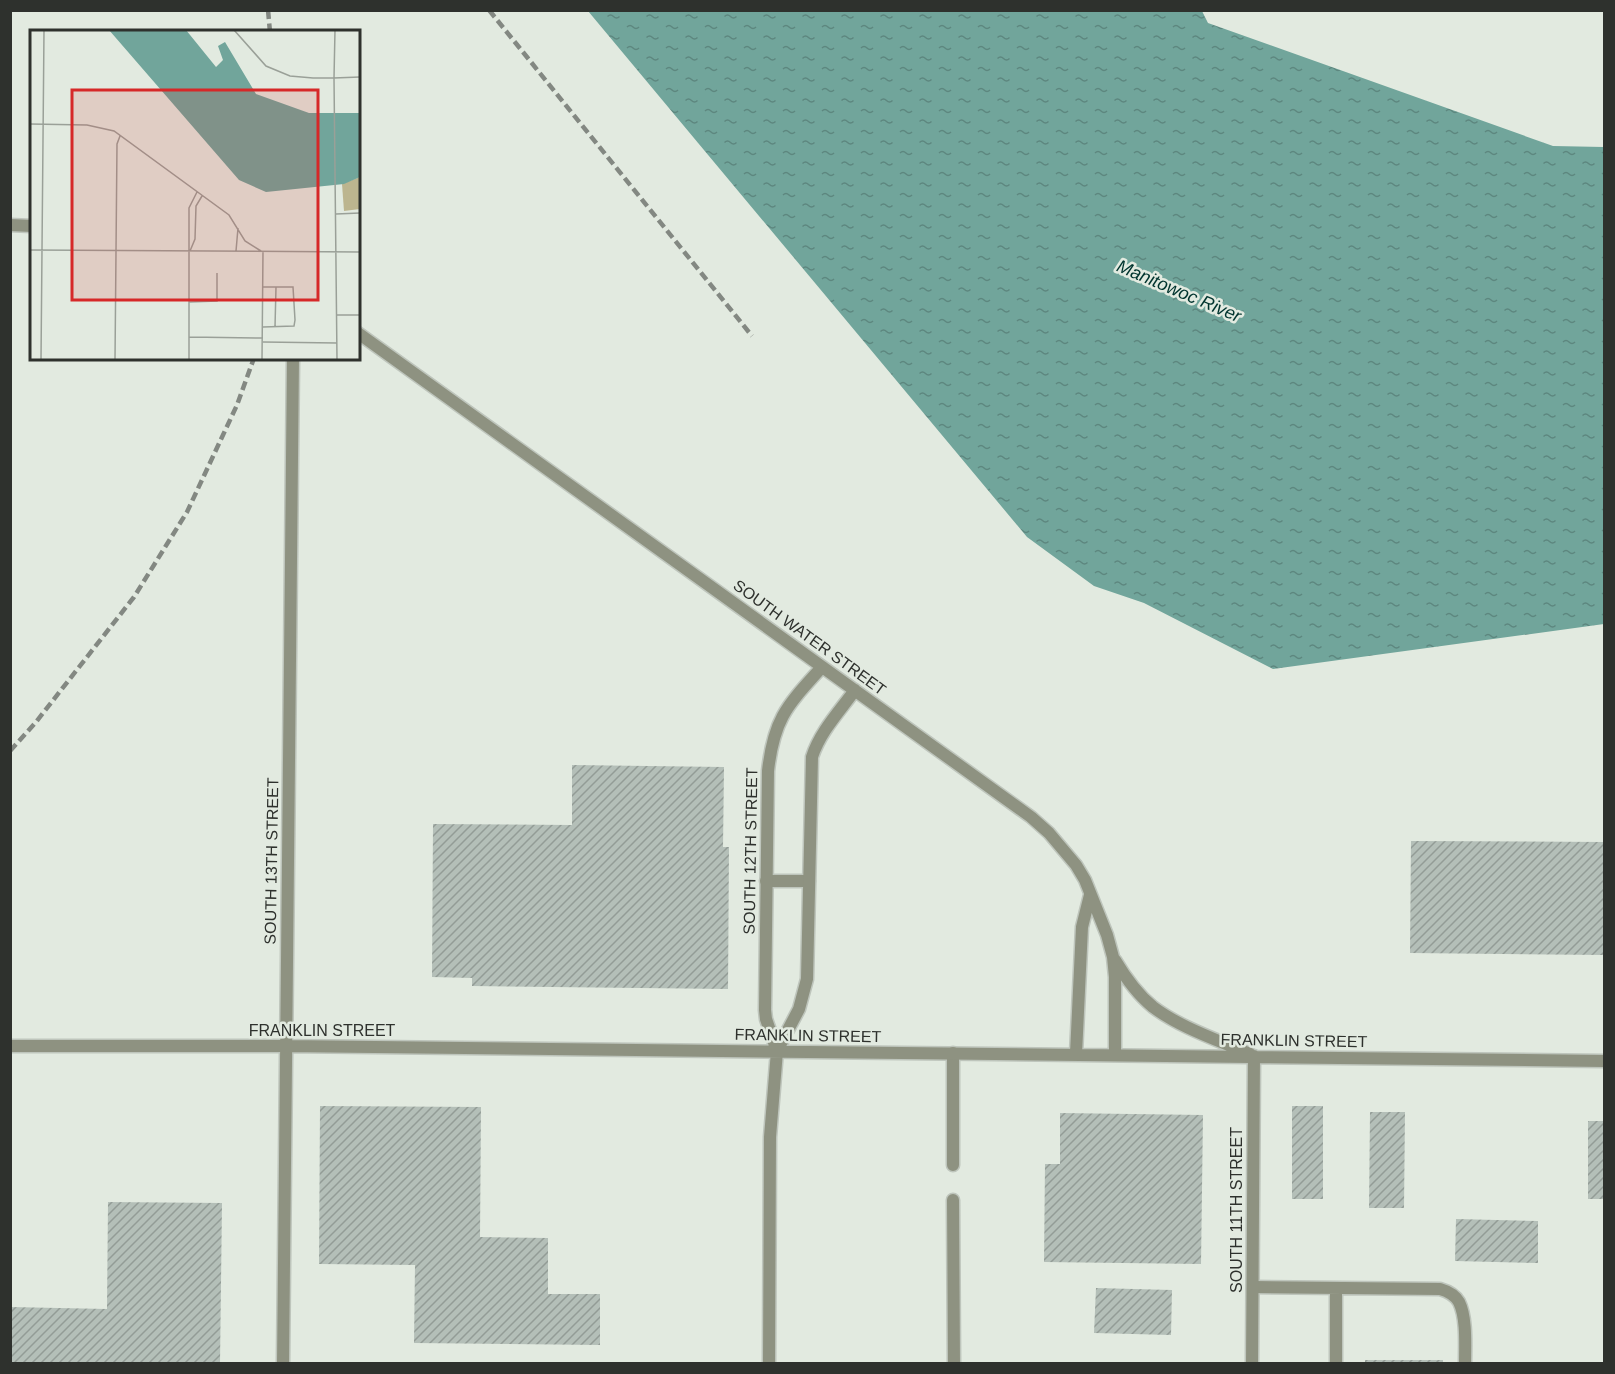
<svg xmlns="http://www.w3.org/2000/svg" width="1615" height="1374" font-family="Helvetica,sans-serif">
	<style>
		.water { fill: url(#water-ripples) }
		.building { fill: url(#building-hatch) }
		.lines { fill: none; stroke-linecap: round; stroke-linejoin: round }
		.service-casing { stroke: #bec5bc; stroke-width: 15 }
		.minor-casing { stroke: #bec5bc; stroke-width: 15 }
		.service { stroke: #8e9281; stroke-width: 12 }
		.minor { stroke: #8e9281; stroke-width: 12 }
		.rail { stroke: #838882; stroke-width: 4.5; stroke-dasharray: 9 4.5; stroke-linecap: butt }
		.labels { text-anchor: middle; stroke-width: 5; stroke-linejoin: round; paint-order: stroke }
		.street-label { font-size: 16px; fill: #2e312d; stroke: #e2eae0 }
		.water-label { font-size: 18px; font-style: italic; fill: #00342e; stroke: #e2eae0 }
		.inset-road { fill: none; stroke: #9aa098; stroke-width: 1.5 }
		.view { fill: #d62828; fill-opacity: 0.15; stroke: #d62828; stroke-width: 3 }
		.inset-edge { fill: none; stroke: #2e312d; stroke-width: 3 }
	</style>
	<defs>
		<pattern id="water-ripples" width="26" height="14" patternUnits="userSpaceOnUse" patternTransform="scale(1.5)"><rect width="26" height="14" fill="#71a59b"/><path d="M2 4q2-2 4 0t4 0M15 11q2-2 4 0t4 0" fill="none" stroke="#5d877f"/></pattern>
		<pattern id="building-hatch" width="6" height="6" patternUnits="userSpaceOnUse" patternTransform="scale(1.5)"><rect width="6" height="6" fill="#b4bfb8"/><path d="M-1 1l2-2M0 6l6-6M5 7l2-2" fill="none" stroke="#939c96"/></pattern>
	</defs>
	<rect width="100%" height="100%" fill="#e2eae0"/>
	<!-- water -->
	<path class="water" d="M 588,11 L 1202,11 L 1208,23 L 1553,146 L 1604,147 L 1604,624 L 1273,669 L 1144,603 L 1094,586 L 1027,537 Z"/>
	<!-- building -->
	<path class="building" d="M 572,765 L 724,767 L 723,847 L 729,847 L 728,989 L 472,986 L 472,978 L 432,977 L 433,824 L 572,825 Z
		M 1411,841 L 1604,842 L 1604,955 L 1410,953 Z
		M 320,1106 L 481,1107 L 480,1237 L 548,1238 L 548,1294 L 600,1294 L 600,1345 L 414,1343 L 415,1265 L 319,1264 Z
		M 1292,1106 L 1323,1106 L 1323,1199 L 1292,1199 Z
		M 1370,1112 L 1405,1112 L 1404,1208 L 1369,1208 Z
		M 1060,1113 L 1203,1115 L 1201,1264 L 1044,1262 L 1045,1164 L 1060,1164 Z
		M 1588,1121 L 1604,1121 L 1604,1199 L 1588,1199 Z
		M 108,1202 L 222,1203 L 220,1364 L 10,1364 L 10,1307 L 107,1309 Z
		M 1456,1219 L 1538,1221 L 1538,1263 L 1455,1261 Z
		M 1096,1288 L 1172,1290 L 1171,1335 L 1094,1333 Z
		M 1365,1360 L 1443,1360 L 1443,1364 L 1365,1364 Z"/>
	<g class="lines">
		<!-- service casing -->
		<g class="service-casing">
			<path id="service" d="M 766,881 L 809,881
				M 953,1053 L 953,1165
				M 953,1200 L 954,1364
				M 1253,1287 L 1440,1289 C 1447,1291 1455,1295 1459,1302 C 1467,1318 1465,1346 1465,1364
				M 1336,1364 L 1336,1288"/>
		</g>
		<!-- minor casing -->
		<g class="minor-casing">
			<path id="minor" d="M 10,225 L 32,226
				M 358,333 L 1031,817 L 1049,833 L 1076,865 L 1085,880 L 1107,935 L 1113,957 L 1115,977 L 1115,1055
				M 1115,960 C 1125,977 1137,994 1153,1007 C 1181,1028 1218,1040 1250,1054
				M 10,1046 L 285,1046 L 1604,1061
				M 777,1051 L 799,1009 L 807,979 L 812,757 C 820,732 839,712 855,690
				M 1076,1054 L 1082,927 L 1090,895
				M 283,1364 L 293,358
				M 769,1364 L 770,1137 L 777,1051 L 766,1019 L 765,1010 L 768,771 C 774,717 788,705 822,667
				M 1252,1364 L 1254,1056"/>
		</g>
		<!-- service -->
		<use href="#service" class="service"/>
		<!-- minor -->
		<use href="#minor" class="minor"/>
		<!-- rail -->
		<path class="rail" d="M 268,10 L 270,32
			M 489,10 L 752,336
			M 10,751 L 36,722 L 134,597 L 187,512 L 237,405 L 254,358"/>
	</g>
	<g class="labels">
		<!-- street labels -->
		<g class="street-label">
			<text transform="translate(810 637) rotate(36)" y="6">SOUTH WATER STREET</text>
			<text transform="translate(750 851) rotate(-89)" y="6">SOUTH 12TH STREET</text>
			<text transform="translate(271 861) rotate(-89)" y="6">SOUTH 13TH STREET</text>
			<text x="322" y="1036">FRANKLIN STREET</text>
			<text transform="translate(808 1035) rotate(1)" y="6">FRANKLIN STREET</text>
			<text transform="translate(1294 1040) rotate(1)" y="6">FRANKLIN STREET</text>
			<text transform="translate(1236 1210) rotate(-90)" y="6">SOUTH 11TH STREET</text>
		</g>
		<!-- water labels -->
		<g class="water-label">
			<text transform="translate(1179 291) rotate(23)" y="6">Manitowoc River</text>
		</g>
	</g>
	<!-- overview -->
	<g transform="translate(30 30)">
		<rect width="330" height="330" fill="#e2eae0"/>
		<path d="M 330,147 L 330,179 L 314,181 L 312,154 Z" fill="#bcb58f"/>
		<path d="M 79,0 L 156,0 L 186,37 L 193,30 L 188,16 L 195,12 L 226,64 L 279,83 L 330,83 L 330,147 L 314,154 L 236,162 L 209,150 Z" fill="#71a59b"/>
		<path class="inset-road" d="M 204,0 L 236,36 L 260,46 L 283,48 L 304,48 L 305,0M 0,94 L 57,95 L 84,101 L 199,185 L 215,211 L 231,221M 306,184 L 330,183M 0,220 L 330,222M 160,221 L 165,209 L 166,176 L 172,166M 206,221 L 208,198M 159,272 L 187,271 L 187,243M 307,285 L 330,285M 233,297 L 264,296 L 265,290 L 263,257 L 233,257M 245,297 L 246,257M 159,307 L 233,308M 233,312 L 307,313M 11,330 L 14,0M 85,330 L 87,114 L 90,106M 159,330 L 159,178 L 167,162M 232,330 L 233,221M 307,330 L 304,48 L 330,47"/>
		<path class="view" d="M 42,60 L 288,60 L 288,270 L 42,270 Z"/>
		<rect width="330" height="330" class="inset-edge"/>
	</g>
	<!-- border -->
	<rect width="1615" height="1374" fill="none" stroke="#2e312d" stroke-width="24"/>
</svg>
